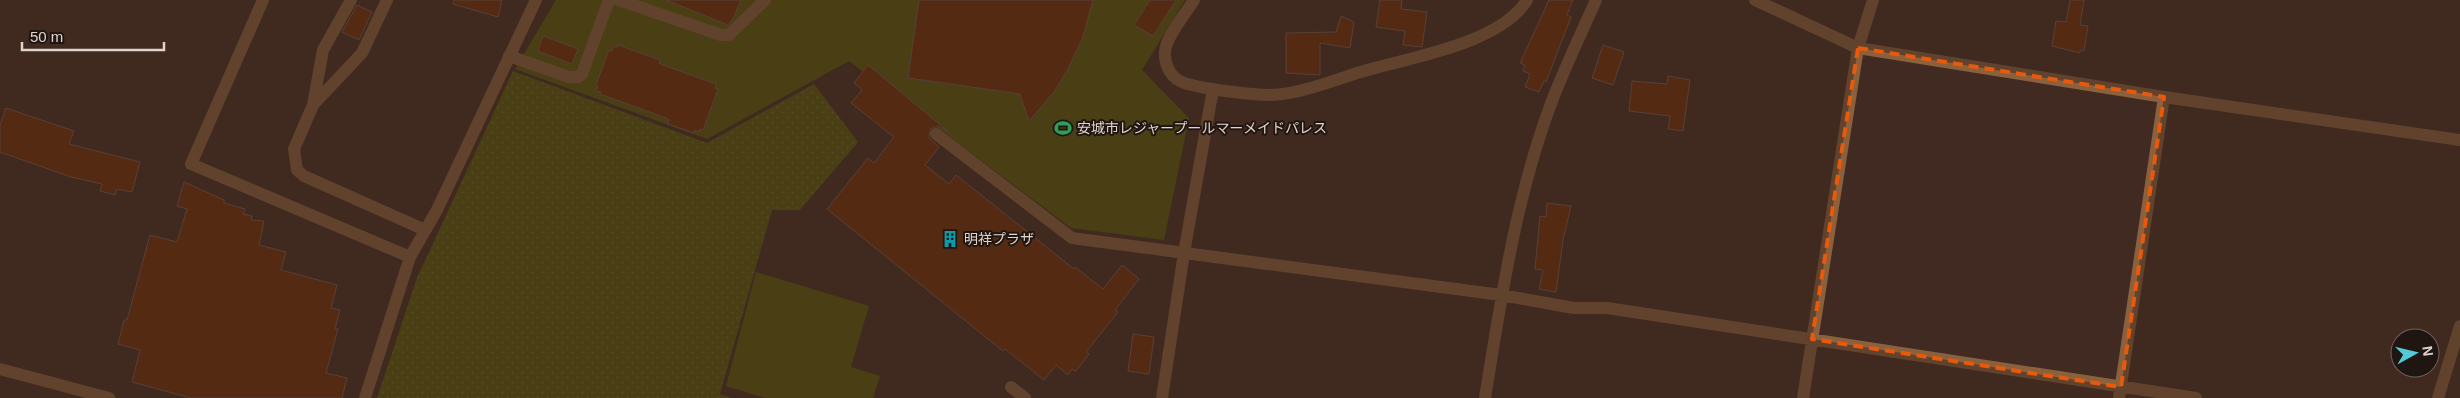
<svg xmlns="http://www.w3.org/2000/svg" width="2460" height="398" font-family="Helvetica,'Noto Sans JP',sans-serif">
	<style>
		.park { fill: url(#park-dots) }
		.pitch { fill: #555806 }
		.building { fill: #6f2b03; stroke: #745b50 }
		.lines { fill: none; stroke-linecap: round; stroke-linejoin: round }
		.minor { stroke: #8a613c; stroke-width: 12 }
		.marked { fill: none; stroke: #e8590c; stroke-width: 4; stroke-dasharray: 10 6; stroke-linejoin: round }
		.labels { text-anchor: middle; stroke-width: 4; stroke-linejoin: round; paint-order: stroke }
		.poi-label { font-size: 14px; fill: #e1d2cc; stroke: #201611; text-anchor: start }
	</style>
	<defs>
		<pattern id="park-dots" width="8" height="8" patternUnits="userSpaceOnUse" patternTransform="scale(1.25)"><rect width="8" height="8" fill="#555806"/><path d="M2 2h.1M6 6h.1" fill="none" stroke="#6d6f29" stroke-width="1.8" stroke-linecap="round"/></pattern>
	</defs>
	<rect width="100%" height="100%" fill="#402a21"/>
	<!-- park -->
	<path class="park" d="M 513,71 L 707,143 L 814,84 L 858,142 L 800,210 L 772,210 L 720,394 L 731,398 L 377,398 L 417,278 Z"/>
	<!-- pitch -->
	<path class="pitch" d="M 556,0 L 1185,0 L 1142,70 L 1189,118 L 1164,240 L 1071,228 L 849,61 L 707,139 L 515,69 Z
		M 756,272 L 869,306 L 851,367 L 880,376 L 873,398 L 765,398 L 726,386 Z"/>
	<!-- building -->
	<path class="building" d="M 454,0 L 502,0 L 498,17 L 453,4 Z
		M 666,0 L 741,0 L 733,19 L 728,25 Z
		M 919,0 L 1093,0 L 1083,37 L 1067,71 L 1054,92 L 1029,121 L 1020,94 L 908,78 Z
		M 1150,0 L 1176,0 L 1153,36 L 1134,25 Z
		M 1380,0 L 1402,0 L 1401,9 L 1427,12 L 1422,47 L 1403,45 L 1405,31 L 1376,27 Z
		M 1549,0 L 1573,0 L 1567,15 L 1571,17 L 1546,82 L 1544,81 L 1539,92 L 1525,87 L 1530,74 L 1523,71 L 1525,65 L 1520,63 Z
		M 2070,0 L 2084,0 L 2080,25 L 2088,26 L 2084,51 L 2080,50 L 2080,53 L 2052,46 L 2056,21 L 2066,22 Z
		M 357,5 L 372,12 L 359,40 L 342,32 Z
		M 1341,16 L 1354,22 L 1350,48 L 1320,43 L 1320,75 L 1286,73 L 1286,33 L 1336,32 Z
		M 543,36 L 578,49 L 572,64 L 538,51 Z
		M 618,45 L 660,60 L 659,63 L 663,65 L 716,84 L 715,88 L 718,89 L 703,130 L 700,129 L 699,132 L 695,130 L 694,133 L 668,124 L 669,120 L 666,118 L 600,94 L 601,92 L 596,91 L 598,86 L 596,85 L 609,50 L 612,51 L 614,46 L 617,47 Z
		M 1603,45 L 1624,52 L 1613,85 L 1592,78 Z
		M 868,65 L 950,133 L 938,126 L 930,129 L 929,138 L 939,147 L 925,165 L 949,184 L 956,175 L 1074,269 L 1075,267 L 1103,289 L 1122,265 L 1139,279 L 1115,310 L 1118,312 L 1086,352 L 1089,354 L 1076,371 L 1072,369 L 1068,375 L 1056,365 L 1044,380 L 1005,349 L 1003,351 L 827,209 L 868,158 L 874,163 L 894,137 L 851,103 L 862,90 L 854,83 Z
		M 1668,76 L 1690,80 L 1683,131 L 1668,129 L 1670,116 L 1629,111 L 1632,81 L 1667,84 Z
		M 6,108 L 74,131 L 69,144 L 140,162 L 132,192 L 117,189 L 115,195 L 100,191 L 102,184 L 71,177 L 0,152 L 0,125 Z
		M 184,182 L 224,200 L 224,203 L 245,209 L 243,214 L 252,216 L 251,220 L 264,221 L 259,245 L 286,252 L 281,270 L 337,285 L 331,308 L 340,310 L 335,329 L 338,329 L 326,373 L 347,378 L 342,398 L 191,398 L 132,382 L 140,350 L 118,344 L 124,320 L 127,320 L 150,235 L 177,242 L 187,209 L 177,206 Z
		M 1547,203 L 1571,206 L 1563,240 L 1556,292 L 1539,289 L 1543,270 L 1535,269 L 1540,216 L 1546,217 Z
		M 1133,334 L 1154,337 L 1149,374 L 1128,371 Z"/>
	<g class="lines">
		<!-- minor -->
		<path class="minor" d="M 263,0 L 191,164 L 410,257
			M 351,0 L 323,50 L 313,105 L 294,149 L 297,170 L 304,176 L 425,230
			M 619,0 L 721,35 L 729,35 L 765,0
			M 1194,0 C 1186,13 1165,38 1165,52 C 1164,63 1170,76 1180,81 C 1195,89 1255,95 1273,95 C 1301,93 1330,82 1357,73 C 1405,58 1500,45 1527,0
			M 1755,0 L 1858,48 L 2164,97 L 2460,140
			M 509,56 L 569,77 L 578,77 L 582,74 L 609,0
			M 313,105 L 362,53 L 387,0
			M 936,134 L 1072,238 L 1501,295 L 1574,308 L 1607,308 L 2196,398
			M 0,369 L 109,398
			M 1011,387 L 1025,398
			M 365,398 L 410,257 L 437,210 L 536,0
			M 1162,398 L 1184,253 L 1213,89
			M 1485,398 C 1501,299 1516,196 1552,101 C 1565,67 1581,34 1596,0
			M 1803,398 L 1858,48 L 1873,0
			M 2119,398 L 2164,97
			M 2438,398 L 2460,326"/>
	</g>
	<!-- marked area -->
	<path d="M0 0H2460V398H0ZM 1858,48 L 2164,97 L 2121,387 L 1812,339 Z" fill="#402a21" fill-opacity=".55" fill-rule="evenodd"/>
	<path class="marked" d="M 1858,48 L 2164,97 L 2121,387 L 1812,339 Z"/>
	<!-- icons -->
	<defs>
		<g id="stadium-bare" transform="scale(1.35)"><path d="M0-5a6.5 5 0 1 0 0 10a6.5 5 0 1 0 0-10ZM-3.5-1.8h7v3.6h-7Z" fill="#2e9e5b" stroke="#201611" stroke-width="2.5" paint-order="stroke"/></g>
		<g id="building-bare" transform="scale(1.35)"><path d="M-4-6H4V6H1V3H-1V6H-4ZM-2.5-4.3h1.7v1.8h-1.7ZM.8-4.3h1.7v1.8H.8ZM-2.5-1h1.7V.8h-1.7ZM.8-1h1.7V.8H.8Z" fill="#0f9aa8" stroke="#201611" stroke-width="2.5" paint-order="stroke"/></g>
	</defs>
	<g fill-rule="evenodd">
		<use href="#stadium-bare" x="1063" y="128"/>
		<use href="#building-bare" x="950" y="239"/>
	</g>
	<g class="labels">
		<!-- poi labels -->
		<g class="poi-label">
			<text x="1077" y="133">安城市レジャープールマーメイドパレス</text>
			<text x="964" y="244">明祥プラザ</text>
		</g>
	</g>
	<!-- north arrow -->
	<g transform="translate(2415 353) rotate(82)"><circle r="24" fill="#201611" stroke="#6d615c"/>
	<path d="M0-4L9 19L0 12L-9 19Z" fill="#52cbd8"/>
	<text y="-8" font-size="14" font-weight="bold" text-anchor="middle" fill="#e1d2cc">N</text>
	</g>
	<!-- scale -->
	<path d="M22 42v8h142v-8" fill="none" stroke="#e1d2cc" stroke-width="2.5"/>
	<text x="30" y="42" font-size="15" fill="#e1d2cc" stroke="#201611" stroke-width="4" paint-order="stroke">50 m</text>
</svg>
